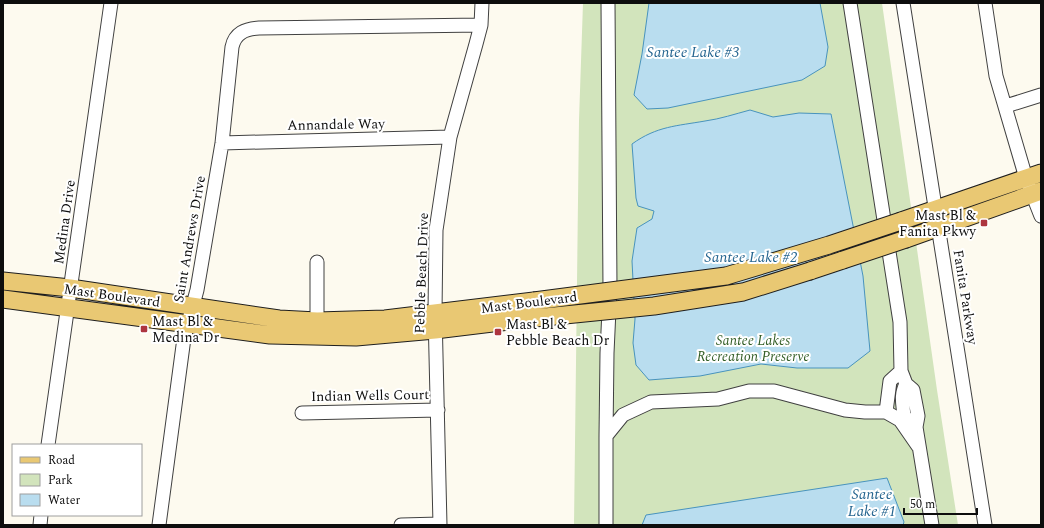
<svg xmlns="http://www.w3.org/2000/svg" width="1044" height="528" font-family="Spectral,serif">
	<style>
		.green { fill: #d2e4bc }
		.water { fill: #b9ddef; stroke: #4893bd }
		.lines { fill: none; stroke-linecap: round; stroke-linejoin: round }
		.minor-casing { stroke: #404040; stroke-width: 15 }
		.major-casing { stroke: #1e1e1e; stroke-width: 19 }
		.minor { stroke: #fff; stroke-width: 13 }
		.major { stroke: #e9c873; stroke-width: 17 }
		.major-bridge-casing { stroke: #1e1e1e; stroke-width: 19; stroke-linecap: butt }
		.major-bridge { stroke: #e9c873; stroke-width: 17 }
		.poi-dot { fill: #ad353f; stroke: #fff; stroke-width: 1.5 }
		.labels { text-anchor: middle; stroke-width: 4; stroke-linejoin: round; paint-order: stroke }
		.street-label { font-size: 14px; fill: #0d0d0d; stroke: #fff }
		.poi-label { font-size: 14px; fill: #0d0d0d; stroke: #fff; text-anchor: start }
		.park-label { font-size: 14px; font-style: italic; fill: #325d25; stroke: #fff }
		.water-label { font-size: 15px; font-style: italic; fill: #256590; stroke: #fff }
	</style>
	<rect width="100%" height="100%" fill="#fdfaef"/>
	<!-- green -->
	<path class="green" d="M 583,3 L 882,3 L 937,390 L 958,525 L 574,525 L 579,120 Z"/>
	<!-- water -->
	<path class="water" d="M 649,3 L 820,3 L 828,47 L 825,66 L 802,80 L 668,108 L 647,109 L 634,95 L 642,54 Z
		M 750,110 L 773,117 L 799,113 L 831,114 L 863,276 L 870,351 L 848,368 L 797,368 L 761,364 L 700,376 L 649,380 L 636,365 L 633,343 L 635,319 L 632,261 L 637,228 L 652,219 L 654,211 L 638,206 L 636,198 L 632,144 C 657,126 677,126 705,121 C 720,119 735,114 750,110 Z
		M 887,478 L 904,522 L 903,525 L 642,525 L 646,515 Z"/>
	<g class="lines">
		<!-- minor casing -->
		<g class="minor-casing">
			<path id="minor" d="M 850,3 L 900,322 L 901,371 L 906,384 L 913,390 L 918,416 L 916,427 L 932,525
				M 903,3 L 985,525
				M 985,3 L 996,76 L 1026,178 L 1041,216
				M 1006,106 L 1041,95
				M 222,143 L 450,137
				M 317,262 L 317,321
				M 906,384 C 900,395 903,404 904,416 L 914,425
				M 886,412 L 900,420 L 918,446
				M 302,413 L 438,410
				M 606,436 L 607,353 L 610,288 L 608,3
				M 48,445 L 111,3
				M 40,525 L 41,515
				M 159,525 L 184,338 L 197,290 L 222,143 L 232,47 C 235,33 245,29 259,28 L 481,25
				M 401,525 L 440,524
				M 440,525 L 435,313 L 436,230 L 450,137 L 476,44 L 481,25 L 482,3
				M 606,525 L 606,436 L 623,415 L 651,402 L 718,399 L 749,391 L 774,391 L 845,410 L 865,412 L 886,412 L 890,381 L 901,371"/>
		</g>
		<!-- major casing -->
		<g class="major-casing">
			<path id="major" d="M 901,221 L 1041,173
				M 906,239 L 1041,191
				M 810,271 L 843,260
				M 3,281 L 70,288 L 279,319 L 317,321 L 385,319 L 534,301
				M 3,299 L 270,335 L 356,337 L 435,330 L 535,318"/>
		</g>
		<!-- minor -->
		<use href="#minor" class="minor"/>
		<!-- major -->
		<use href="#major" class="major"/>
		<!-- major-bridge casing -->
		<g class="major-bridge-casing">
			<path id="major-bridge" d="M 843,260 L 906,239
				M 534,301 L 726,276 L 829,245 L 901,221
				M 535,318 L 654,306 L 743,292 L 810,271"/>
		</g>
		<!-- major-bridge -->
		<use href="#major-bridge" class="major-bridge"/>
	</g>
	<!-- markers -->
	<g class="poi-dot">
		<rect x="980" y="219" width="8" height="8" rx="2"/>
		<rect x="140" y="325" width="8" height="8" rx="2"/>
		<rect x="494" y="328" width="8" height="8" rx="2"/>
	</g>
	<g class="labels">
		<!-- street labels -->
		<g class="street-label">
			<text transform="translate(336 124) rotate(-1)" y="5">Annandale Way</text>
			<text transform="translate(64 222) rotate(-82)" y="5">Medina Drive</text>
			<text transform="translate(189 239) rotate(-80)" y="5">Saint Andrews Drive</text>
			<text transform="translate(421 273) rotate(-88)" y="5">Pebble Beach Drive</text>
			<text transform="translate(112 295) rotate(8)" y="5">Mast Boulevard</text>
			<text transform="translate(966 297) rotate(81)" y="5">Fanita Parkway</text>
			<text transform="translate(529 302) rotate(-7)" y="5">Mast Boulevard</text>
			<text transform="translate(370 395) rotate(-1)" y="5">Indian Wells Court</text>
		</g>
		<!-- poi labels -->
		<g class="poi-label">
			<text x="976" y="220" text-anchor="end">Mast Bl &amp;<tspan x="976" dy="16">Fanita Pkwy</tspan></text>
			<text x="152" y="326">Mast Bl &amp;<tspan x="152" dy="16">Medina Dr</tspan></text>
			<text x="506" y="329">Mast Bl &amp;<tspan x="506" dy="16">Pebble Beach Dr</tspan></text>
		</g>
		<!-- park labels -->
		<g class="park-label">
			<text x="753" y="345">Santee Lakes<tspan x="753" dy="16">Recreation Preserve</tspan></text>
		</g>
		<!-- water labels -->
		<g class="water-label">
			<text x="693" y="57">Santee Lake #3</text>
			<text x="751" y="262">Santee Lake #2</text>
			<text x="872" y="499">Santee<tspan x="872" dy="17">Lake #1</tspan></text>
		</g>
	</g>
	<!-- border -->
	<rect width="1044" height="528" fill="none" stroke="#0d0d0d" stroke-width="8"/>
	<!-- legend -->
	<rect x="12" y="444" width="130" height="72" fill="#ffffff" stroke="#9e9e9e"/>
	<rect x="20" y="457" width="20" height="6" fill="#e9c873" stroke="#9e9e9e"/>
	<text x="48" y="464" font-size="12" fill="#0d0d0d">Road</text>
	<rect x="20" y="474" width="20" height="12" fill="#d2e4bc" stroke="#9e9e9e"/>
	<text x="48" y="484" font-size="12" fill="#0d0d0d">Park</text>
	<rect x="20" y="494" width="20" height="12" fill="#b9ddef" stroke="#9e9e9e"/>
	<text x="48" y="504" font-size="12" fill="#0d0d0d">Water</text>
	<!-- scale -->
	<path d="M904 508v6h73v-6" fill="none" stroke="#0d0d0d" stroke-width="2"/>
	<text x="910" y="508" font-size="12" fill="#0d0d0d" stroke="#ffffff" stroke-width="3" paint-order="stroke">50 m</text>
</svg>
